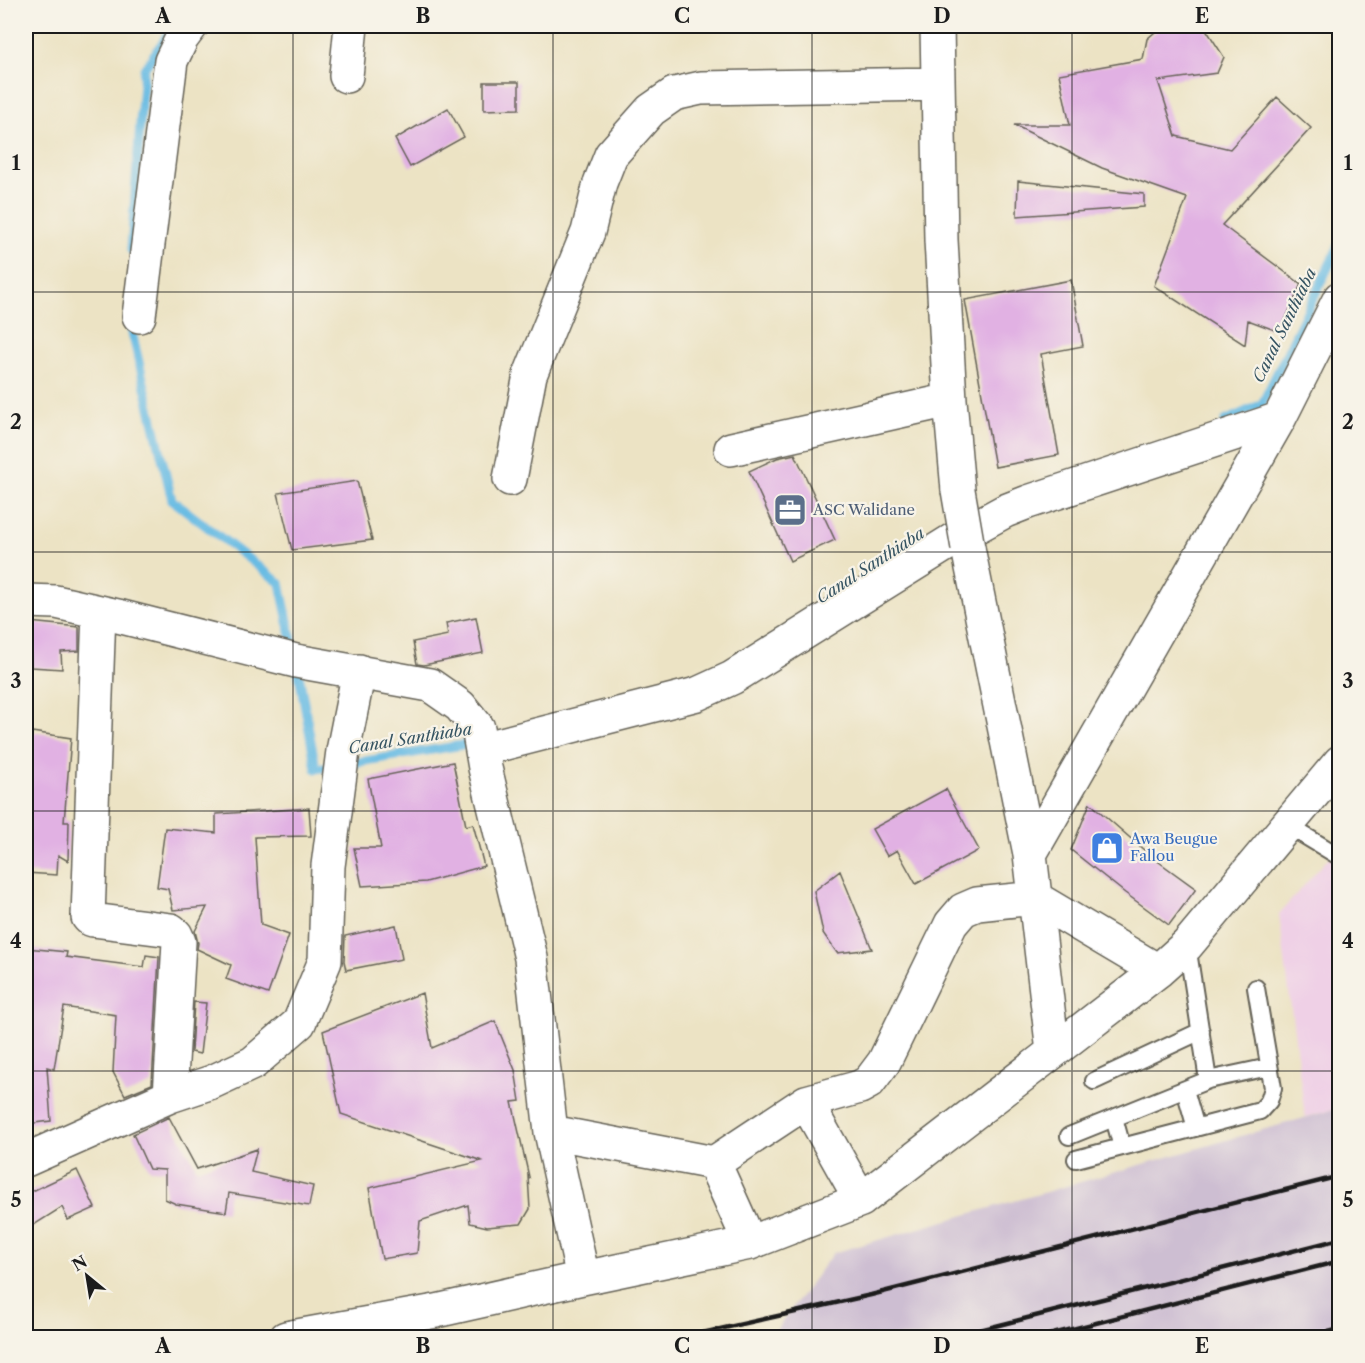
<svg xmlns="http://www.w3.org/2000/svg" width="1365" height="1363" font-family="'Libre Caslon Text',serif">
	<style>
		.built { fill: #efd0e6 }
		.industrial { fill: #cdbed2 }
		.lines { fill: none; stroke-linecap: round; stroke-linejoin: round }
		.stream { stroke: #67bbe3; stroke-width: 9 }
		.building { fill: #e1b1e3 }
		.lane-casing { stroke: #656257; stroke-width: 20 }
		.street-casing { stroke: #656257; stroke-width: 36 }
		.lane { stroke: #fff; stroke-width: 16 }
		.street { stroke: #fff; stroke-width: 33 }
		.rail { stroke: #1c1c1c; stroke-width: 4.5 }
		.street-bridge-casing { stroke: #656257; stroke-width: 36; stroke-linecap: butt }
		.street-bridge { stroke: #fff; stroke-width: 33 }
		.grid { fill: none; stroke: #1c1c1c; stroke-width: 1.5; stroke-opacity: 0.55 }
		.labels { text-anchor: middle; stroke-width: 4.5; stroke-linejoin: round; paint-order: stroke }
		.service-label { font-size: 15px; fill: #4e5e75; stroke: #f7f3e8; text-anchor: start }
		.shop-label { font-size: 15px; fill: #366cbe; stroke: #f7f3e8; text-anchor: start }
		.water-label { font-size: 16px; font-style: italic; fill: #365462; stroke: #f7f3e8 }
		.neatline { fill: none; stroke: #1c1c1c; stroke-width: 2 }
		.grid-label { font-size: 20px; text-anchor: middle; font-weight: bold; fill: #1c1c1c }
	</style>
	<rect width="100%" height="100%" fill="#f7f3e8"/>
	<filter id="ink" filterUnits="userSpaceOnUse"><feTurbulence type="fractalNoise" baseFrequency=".0167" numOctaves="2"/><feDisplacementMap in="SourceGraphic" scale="12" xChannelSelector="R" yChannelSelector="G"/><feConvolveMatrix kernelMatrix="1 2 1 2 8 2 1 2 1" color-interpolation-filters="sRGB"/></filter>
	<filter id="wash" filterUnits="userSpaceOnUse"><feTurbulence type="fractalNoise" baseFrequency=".008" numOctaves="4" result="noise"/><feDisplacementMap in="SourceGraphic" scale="24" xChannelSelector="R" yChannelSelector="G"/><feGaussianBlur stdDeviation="1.35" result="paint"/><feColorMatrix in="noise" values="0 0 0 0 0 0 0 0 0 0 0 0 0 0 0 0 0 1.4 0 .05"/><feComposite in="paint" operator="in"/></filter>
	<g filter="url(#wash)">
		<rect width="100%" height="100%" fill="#ece3c4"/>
		<!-- built -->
		<path class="built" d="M 1339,846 L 1339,1108 L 1305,1117 L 1279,914 Z"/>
		<!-- industrial -->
		<path class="industrial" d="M 1339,1108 L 1339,1337 L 771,1337 L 833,1253 Z"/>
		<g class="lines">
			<!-- stream -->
			<path class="stream" d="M 131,250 L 144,69 L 166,37
				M 129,320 L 172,500 L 280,583 L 295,655
				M 1225,421 L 1262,404 L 1340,243
				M 298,669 L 316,769 L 475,743"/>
		</g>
		<g id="blocks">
			<!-- building -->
			<path class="building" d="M 1162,26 L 1204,26 L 1224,57 L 1217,73 L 1158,81 L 1176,136 L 1230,149 L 1277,97 L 1311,128 L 1222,225 L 1301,284 L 1280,332 L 1248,320 L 1245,345 L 1154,286 L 1187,198 L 1102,168 L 1014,125 L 1070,125 L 1059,74 L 1143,59 L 1147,39 Z
				M 484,82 L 519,82 L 519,109 L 484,110 Z
				M 448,108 L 464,137 L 410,167 L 395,139 Z
				M 1018,181 L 1144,194 L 1144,207 L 1017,216 Z
				M 1071,280 L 1083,346 L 1041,354 L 1059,455 L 995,467 L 965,300 Z
				M 795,454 L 835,540 L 790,561 L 749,471 L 777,458 Z
				M 357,481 L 372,540 L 292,550 L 278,493 Z
				M 476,617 L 483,653 L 424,665 L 417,664 L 413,642 L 448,635 L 446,623 Z
				M 29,622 L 79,627 L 79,651 L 61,652 L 62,669 L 31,667 Z
				M 32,732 L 71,738 L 64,822 L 69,822 L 68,861 L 58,855 L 57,875 L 26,873 L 26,781 L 27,781 Z
				M 453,762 L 466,826 L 473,824 L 484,866 L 426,882 L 362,886 L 354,848 L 381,848 L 368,779 Z
				M 946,789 L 979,850 L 916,884 L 897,850 L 887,856 L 872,829 Z
				M 1090,803 L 1152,857 L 1196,889 L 1169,925 L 1125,893 L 1071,850 Z
				M 309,808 L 311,836 L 255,837 L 261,925 L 289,935 L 268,994 L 226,979 L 231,965 L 197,949 L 198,943 L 195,931 L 207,907 L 173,910 L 168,889 L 157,887 L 165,828 L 216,833 L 216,814 Z
				M 840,871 L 872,949 L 837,953 L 823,933 L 814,891 Z
				M 396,925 L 402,959 L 346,970 L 344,961 L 345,936 Z
				M 26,948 L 67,952 L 66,957 L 144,967 L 146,955 L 159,957 L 152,1084 L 125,1095 L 113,1072 L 116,1015 L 64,1007 L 54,1069 L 47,1067 L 51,1121 L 26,1124 Z
				M 422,993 L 432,1048 L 495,1021 L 515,1070 L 520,1101 L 512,1102 L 529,1177 L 528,1176 L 530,1209 L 521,1224 L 487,1227 L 470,1223 L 468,1205 L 420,1221 L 417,1253 L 382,1259 L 369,1188 L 482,1161 L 341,1114 L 323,1031 Z
				M 194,1002 L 206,1003 L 200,1054 L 191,1052 Z
				M 169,1117 L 197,1169 L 257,1149 L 251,1172 L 313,1186 L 309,1206 L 229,1193 L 226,1212 L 176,1204 L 165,1199 L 165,1170 L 149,1169 L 133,1134 Z
				M 77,1170 L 95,1208 L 68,1220 L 62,1207 L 26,1230 L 26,1194 Z"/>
		</g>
	</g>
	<g filter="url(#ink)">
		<use href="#blocks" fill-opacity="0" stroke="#656257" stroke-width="1.5"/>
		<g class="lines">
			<!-- lane casing -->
			<g class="lane-casing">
				<path id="lane" d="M 1287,825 L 1340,857
					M 1187,945 L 1208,1080
					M 1094,1081 L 1201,1031
					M 1185,1090 L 1196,1128
					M 1114,1118 L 1122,1147
					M 1069,1136 L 1208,1080 L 1269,1067
					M 1076,1159 L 1260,1111 L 1269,1101 L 1273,1088 L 1256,988"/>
			</g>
			<!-- street casing -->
			<g class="street-casing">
				<path id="street" d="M 937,26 L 941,240 L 950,400 L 958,490
					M 346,76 L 351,26
					M 139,316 L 171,61 L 182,38 L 191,26
					M 731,449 L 950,400
					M 510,479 L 530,375 L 588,232 L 600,183 L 611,155 L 651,110 L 674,94 L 701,88 L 938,84
					M 968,548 L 1030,854 L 1053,1052
					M 26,601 L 56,602 L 118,616 L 296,661 L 430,685 L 460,706 L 478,728 L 485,768 L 531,958 L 551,1132 L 583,1278
					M 99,612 L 88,917 L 90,919 L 93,920 L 171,930 L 176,935 L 179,942 L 170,1096
					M 482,749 L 697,694 L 732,678 L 961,535 L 1005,511 L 1028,502 L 1279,419
					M 1030,854 L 1279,419 L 1340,298
					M 806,1102 L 860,1087 L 869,1082 L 884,1062 L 951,924 L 963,910 L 977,904 L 1035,898 L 1158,971
					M 551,1132 L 714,1163 L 750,1243
					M 26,1160 L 170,1096 L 212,1082 L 253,1063 L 299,1023 L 325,961 L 328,866 L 343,751 L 359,671
					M 714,1163 L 806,1102 L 861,1200
					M 286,1338 L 436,1311 L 583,1278 L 750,1243 L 861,1200 L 1158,971 L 1187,945 L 1340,762"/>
			</g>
			<!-- lane -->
			<use href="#lane" class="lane"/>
			<!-- street -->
			<use href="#street" class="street"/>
			<!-- rail -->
			<path class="rail" d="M 680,1338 L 871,1295 L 1340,1176
				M 948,1338 L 1340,1239
				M 1037,1338 L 1340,1261
				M 1305,1338 L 1340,1329"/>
			<!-- street-bridge casing -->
			<g class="street-bridge-casing">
				<path id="street-bridge" d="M 958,490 L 968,548"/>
			</g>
			<!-- street-bridge -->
			<use href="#street-bridge" class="street-bridge"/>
		</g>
	</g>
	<!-- grid -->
	<path class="grid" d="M 293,26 L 293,1338M 553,26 L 553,1338M 812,26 L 812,1338M 1072,26 L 1072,1338M 26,292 L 1340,292M 26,552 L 1340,552M 26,811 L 1340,811M 26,1071 L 1340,1071"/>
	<!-- icons -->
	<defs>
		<g id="office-square" transform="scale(1.725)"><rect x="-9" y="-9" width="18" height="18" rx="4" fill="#5c6f8a" stroke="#f7f3e8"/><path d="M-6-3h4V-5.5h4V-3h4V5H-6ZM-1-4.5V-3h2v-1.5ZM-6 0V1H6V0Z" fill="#fff"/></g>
		<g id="shop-square" transform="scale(1.725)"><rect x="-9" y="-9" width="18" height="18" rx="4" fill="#3f7fe0" stroke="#f7f3e8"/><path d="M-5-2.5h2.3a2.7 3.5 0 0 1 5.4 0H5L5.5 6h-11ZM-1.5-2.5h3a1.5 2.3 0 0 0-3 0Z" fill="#fff"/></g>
	</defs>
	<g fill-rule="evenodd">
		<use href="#office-square" x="790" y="510"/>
		<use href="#shop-square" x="1107" y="848"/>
	</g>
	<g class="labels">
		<!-- service labels -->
		<g class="service-label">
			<text x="813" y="515">ASC Walidane</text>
		</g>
		<!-- shop labels -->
		<g class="shop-label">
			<text x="1130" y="844">Awa Beugue<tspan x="1130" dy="17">Fallou</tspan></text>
		</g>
		<!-- water labels -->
		<g class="water-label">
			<text transform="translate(1284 325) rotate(-64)" y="6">Canal Santhiaba</text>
			<text transform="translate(870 565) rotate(-33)" y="6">Canal Santhiaba</text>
			<text transform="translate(410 738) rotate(-9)" y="6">Canal Santhiaba</text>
		</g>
	</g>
	<!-- margin -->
	<rect width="1365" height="1363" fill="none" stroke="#f7f3e8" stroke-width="66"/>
	<!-- north arrow -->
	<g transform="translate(87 1276) rotate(330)" stroke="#f7f3e8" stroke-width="4.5" paint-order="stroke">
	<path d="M0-4.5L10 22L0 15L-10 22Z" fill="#1c1c1c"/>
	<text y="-9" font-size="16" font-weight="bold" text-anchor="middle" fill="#1c1c1c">N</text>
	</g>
	<rect x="33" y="33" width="1299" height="1297" class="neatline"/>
	<g class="grid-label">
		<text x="163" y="23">A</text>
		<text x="423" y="23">B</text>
		<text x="682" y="23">C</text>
		<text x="942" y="23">D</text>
		<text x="1202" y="23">E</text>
		<text x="16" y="170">1</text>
		<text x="1348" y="170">1</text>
		<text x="16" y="429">2</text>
		<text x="1348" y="429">2</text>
		<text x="16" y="688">3</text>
		<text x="1348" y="688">3</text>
		<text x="16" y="948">4</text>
		<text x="1348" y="948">4</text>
		<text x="16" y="1207">5</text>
		<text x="1348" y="1207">5</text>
		<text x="163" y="1353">A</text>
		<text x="423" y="1353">B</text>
		<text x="682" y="1353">C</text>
		<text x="942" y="1353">D</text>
		<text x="1202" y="1353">E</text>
	</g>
</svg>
